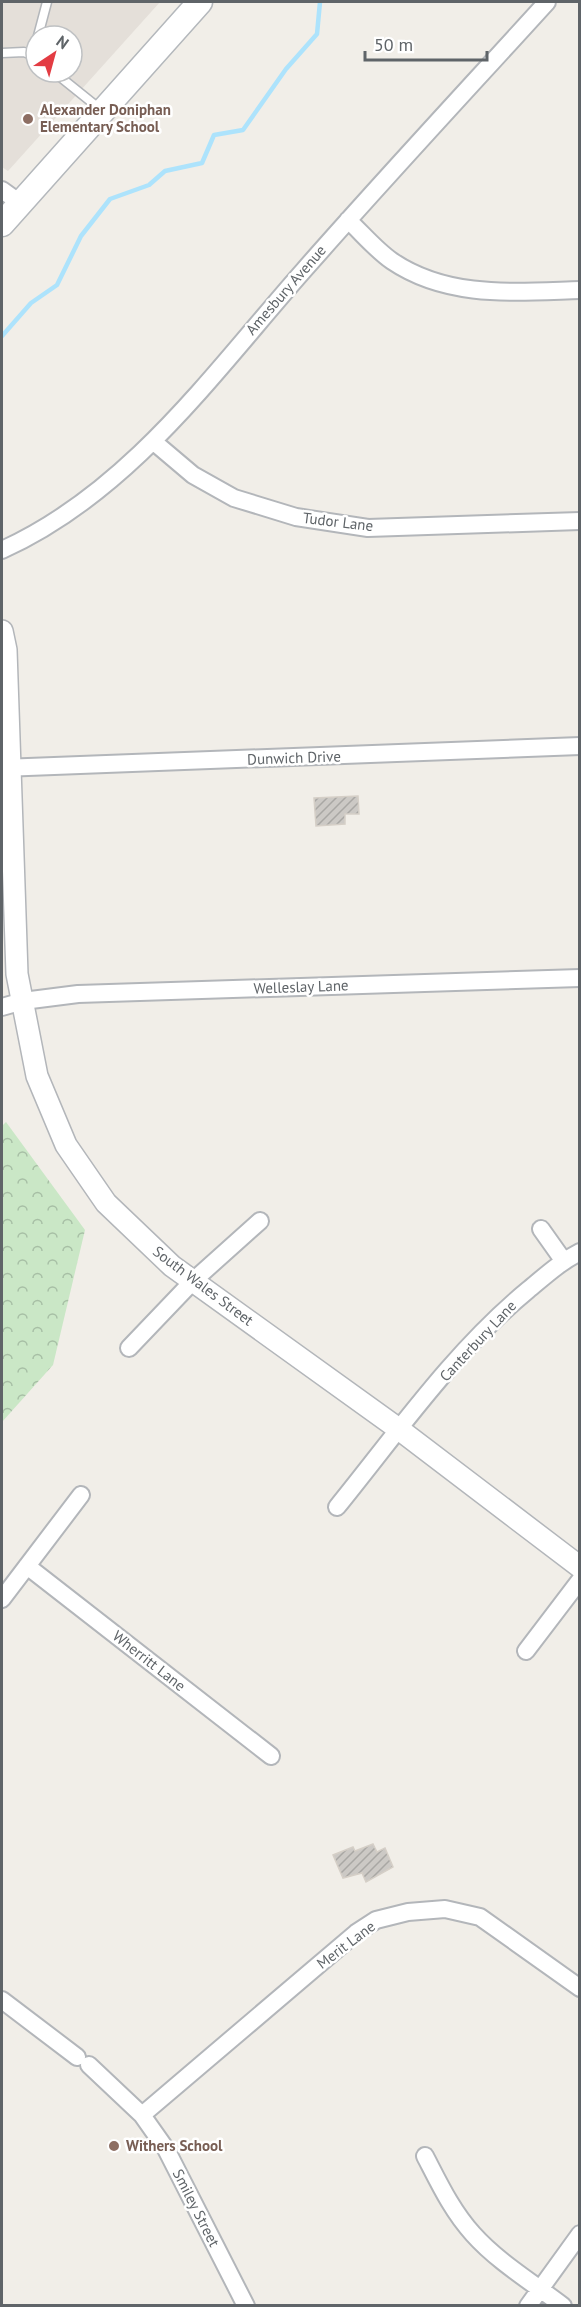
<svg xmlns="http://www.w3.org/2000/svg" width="581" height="2307" font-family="'PT Sans',sans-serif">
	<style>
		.education { fill: #e4dfd9; fill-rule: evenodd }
		.forest { fill: url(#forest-crowns) }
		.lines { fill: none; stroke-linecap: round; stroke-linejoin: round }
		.stream { stroke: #ade3fc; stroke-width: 4.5 }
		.building { fill: url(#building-hatch); stroke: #d5cfc7; stroke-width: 1.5 }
		.service-casing { stroke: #b3b6ba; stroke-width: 11 }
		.minor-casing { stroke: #b3b6ba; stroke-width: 20 }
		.tertiary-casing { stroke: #b3b6ba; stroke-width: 24 }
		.secondary-casing { stroke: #b4b8bc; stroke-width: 27 }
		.service { stroke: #fff; stroke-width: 8 }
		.minor { stroke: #fff; stroke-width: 16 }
		.tertiary { stroke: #fff; stroke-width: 21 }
		.secondary { stroke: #fff; stroke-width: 24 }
		.education-dot { fill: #8d6e63; stroke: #fff; stroke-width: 2 }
		.labels { text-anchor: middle; stroke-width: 5; stroke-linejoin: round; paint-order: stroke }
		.education-label { font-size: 15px; font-weight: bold; fill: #785e54; stroke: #fff; text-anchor: start }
		.street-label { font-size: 15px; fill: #5f6468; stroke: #fff }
	</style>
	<defs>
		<pattern id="forest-crowns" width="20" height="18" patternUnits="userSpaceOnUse" patternTransform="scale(1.5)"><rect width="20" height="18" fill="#cae7c6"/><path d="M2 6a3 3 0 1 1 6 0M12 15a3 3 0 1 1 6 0" fill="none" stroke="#a7bfa5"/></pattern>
		<pattern id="building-hatch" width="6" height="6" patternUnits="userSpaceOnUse" patternTransform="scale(1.5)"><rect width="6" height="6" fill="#ccc9c5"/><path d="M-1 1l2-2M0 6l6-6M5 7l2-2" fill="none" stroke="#a9a7a4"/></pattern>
	</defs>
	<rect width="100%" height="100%" fill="#f1eee8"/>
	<!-- education -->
	<path class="education" d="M 2,2 L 160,2 L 8,171 L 2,167 ZM 36,36 L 72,36 L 72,72 L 36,72 Z"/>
	<!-- forest -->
	<path class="forest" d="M 6,1122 L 85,1230 L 53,1365 L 2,1422 L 2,1126 Z"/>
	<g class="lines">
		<!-- stream -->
		<path class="stream" d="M 2,336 L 31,303 L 57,285 L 81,236 L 110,199 L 149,185 L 165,171 L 202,163 L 214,135 L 243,130 L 286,69 L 317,34 L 320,2"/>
	</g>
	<!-- building -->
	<path class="building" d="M 358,796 L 359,814 L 345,814 L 345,824 L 316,826 L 314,798 Z
		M 373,1844 L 377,1852 L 385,1848 L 393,1867 L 366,1882 L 362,1873 L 343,1878 L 333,1855 L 353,1847 L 355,1851 Z"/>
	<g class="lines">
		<!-- service casing -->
		<g class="service-casing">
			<path id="service" d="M 38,36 L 47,2
				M 2,53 L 24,52 L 36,57
				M 32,54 L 36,42
				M 54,72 L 100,109"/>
		</g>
		<!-- minor casing -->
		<g class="minor-casing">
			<path id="minor" d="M 2,190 L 20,203
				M 348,220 C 362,233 376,250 392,261 C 448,299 515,292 580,290
				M 154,442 L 193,475 L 234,498 L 296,517 L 368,528 L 580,521
				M 2,550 C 130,492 213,373 304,270 C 384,179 466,91 547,2
				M 2,768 L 580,746
				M 2,1007 L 23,1001 L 78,994 L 580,978
				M 541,1229 L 563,1260
				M 129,1348 L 193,1281 L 260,1221
				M 337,1507 C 397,1433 454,1351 528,1290 C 545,1276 560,1262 580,1252
				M 27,1566 L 271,1756
				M 2,1599 L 81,1495
				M 526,1651 L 580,1580
				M 2,2000 L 77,2057
				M 89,2065 L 142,2115 L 166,2149 L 246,2306
				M 142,2115 L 356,1933 L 376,1920 L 408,1912 L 445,1909 L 480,1917 L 580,1988
				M 425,2156 C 439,2183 452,2211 473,2234 C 498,2262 533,2283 563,2306
				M 528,2306 L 580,2234"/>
		</g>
		<!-- tertiary casing -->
		<g class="tertiary-casing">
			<path id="tertiary" d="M 2,631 L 6,650 L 17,974 L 37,1076 L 66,1145 L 106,1203 L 172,1266 L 400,1430 L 580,1567"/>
		</g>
		<!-- secondary casing -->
		<g class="secondary-casing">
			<path id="secondary" d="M 2,224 L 200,2"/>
		</g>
		<!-- service -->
		<use href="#service" class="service"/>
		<!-- minor -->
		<use href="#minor" class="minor"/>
		<!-- tertiary -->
		<use href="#tertiary" class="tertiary"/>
		<!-- secondary -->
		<use href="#secondary" class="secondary"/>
	</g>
	<!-- markers -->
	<g class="education-dot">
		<circle cx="28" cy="119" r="6"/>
		<circle cx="114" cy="2146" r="6"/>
	</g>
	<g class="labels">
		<!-- education labels -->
		<g class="education-label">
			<text x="40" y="115">Alexander Doniphan<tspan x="40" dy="17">Elementary School</tspan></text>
			<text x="126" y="2151">Withers School</text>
		</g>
		<!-- street labels -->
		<g class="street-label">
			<text transform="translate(286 290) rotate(-49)" y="5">Amesbury Avenue</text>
			<text transform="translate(338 522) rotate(7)" y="5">Tudor Lane</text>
			<text transform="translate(294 758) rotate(-2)" y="5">Dunwich Drive</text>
			<text transform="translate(301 987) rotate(-2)" y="5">Welleslay Lane</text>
			<text transform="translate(203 1286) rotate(37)" y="5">South Wales Street</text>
			<text transform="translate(478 1341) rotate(-47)" y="5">Canterbury Lane</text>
			<text transform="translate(149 1661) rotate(38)" y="5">Wherritt Lane</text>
			<text transform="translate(346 1945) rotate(-37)" y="5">Merit Lane</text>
			<text transform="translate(196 2208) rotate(63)" y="5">Smiley Street</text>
		</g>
	</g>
	<!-- border -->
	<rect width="581" height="2307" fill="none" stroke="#5f6468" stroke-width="6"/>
	<!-- north arrow -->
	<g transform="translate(54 54) rotate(36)"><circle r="28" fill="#ffffff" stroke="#bfc1c3" stroke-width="1.5"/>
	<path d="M0-4.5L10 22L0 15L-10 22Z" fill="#e33c43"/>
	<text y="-9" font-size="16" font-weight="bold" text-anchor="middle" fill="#5f6468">N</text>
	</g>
	<!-- scale -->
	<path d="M365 51v9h122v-9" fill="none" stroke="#5f6468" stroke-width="3"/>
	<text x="374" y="51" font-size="18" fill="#5f6468" stroke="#ffffff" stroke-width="4.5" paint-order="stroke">50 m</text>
</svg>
